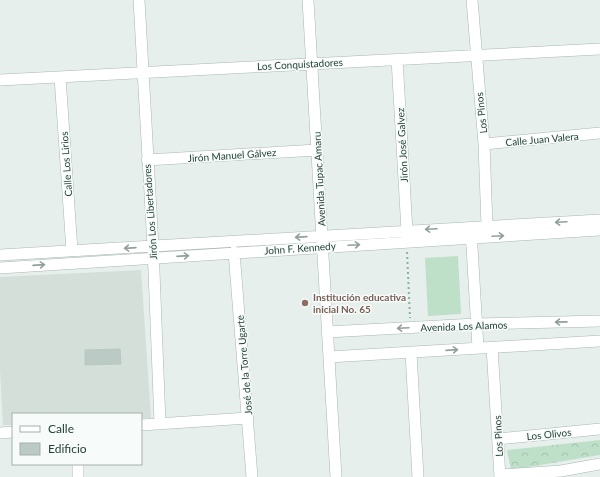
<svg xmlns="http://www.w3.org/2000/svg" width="600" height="477" font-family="Lato,sans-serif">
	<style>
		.built { fill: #d4dfda }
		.park { fill: url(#park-crowns) }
		.garden { fill: #bfe0c8 }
		.building { fill: #bbcac4; stroke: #b8c9c2 }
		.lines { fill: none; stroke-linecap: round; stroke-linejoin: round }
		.minor-casing { stroke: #a8b8b2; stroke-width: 12 }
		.path { stroke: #86b3a5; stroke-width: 2; stroke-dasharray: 2 3; stroke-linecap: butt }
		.minor { stroke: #fff; stroke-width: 11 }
		.oneway { stroke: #92a09c }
		.education-dot { fill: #8d6e63; stroke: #f7fbf9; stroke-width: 1.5 }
		.labels { text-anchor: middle; stroke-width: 3; stroke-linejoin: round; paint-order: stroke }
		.street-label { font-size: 10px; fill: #24423a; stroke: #f7fbf9 }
		.education-label { font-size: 10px; font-weight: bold; fill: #785e54; stroke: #f7fbf9; text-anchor: start }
	</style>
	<defs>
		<pattern id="park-crowns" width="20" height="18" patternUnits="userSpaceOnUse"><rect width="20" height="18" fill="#bfe0c8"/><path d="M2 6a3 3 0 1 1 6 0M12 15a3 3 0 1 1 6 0" fill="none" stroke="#a4c1ad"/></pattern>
	</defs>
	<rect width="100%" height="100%" fill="#e6efeb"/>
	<!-- built -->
	<path class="built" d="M 141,270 L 151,418 L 141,418 L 141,414 L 13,414 L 13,425 L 3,425 L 0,370 L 0,277 Z"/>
	<!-- park -->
	<path class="park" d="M 600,440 L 600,455 L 511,470 L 507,450 Z"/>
	<!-- garden -->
	<path class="garden" d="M 458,256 L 461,314 L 428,316 L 425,258 Z"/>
	<!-- building -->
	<path class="building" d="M 120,349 L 121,364 L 85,365 L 85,350 Z"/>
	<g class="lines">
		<!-- minor casing -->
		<g class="minor-casing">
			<path id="minor" d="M 139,0 L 153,246 L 160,423
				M 308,0 L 336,477
				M 472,0 L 484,144 L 487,226
				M 397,59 L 407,231
				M 60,77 L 72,251
				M 0,80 L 600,49
				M 484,144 L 600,133
				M 147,160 L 317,150
				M 471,230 L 478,348
				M 234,252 L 252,477
				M 0,255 L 600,220
				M 0,268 L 600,230
				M 327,332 L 476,324 L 600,321
				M 492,347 L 500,477
				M 411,353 L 418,477
				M 329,357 L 600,341
				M 141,425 L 248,418
				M 0,433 L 13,432
				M 498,439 L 600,429
				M 78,464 L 78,477
				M 500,475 L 561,471 L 600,464"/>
		</g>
		<!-- path -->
		<path class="path" d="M 407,252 L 410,318"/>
		<!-- minor -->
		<use href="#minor" class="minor"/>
	</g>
	<!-- one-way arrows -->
	<defs><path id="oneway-shaft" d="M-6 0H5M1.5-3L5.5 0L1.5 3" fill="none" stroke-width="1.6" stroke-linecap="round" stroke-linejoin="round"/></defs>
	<g class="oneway">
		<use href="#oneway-shaft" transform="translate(561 222) rotate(177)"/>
		<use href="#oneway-shaft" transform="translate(431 229) rotate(177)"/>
		<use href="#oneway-shaft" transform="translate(498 236) rotate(-3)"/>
		<use href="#oneway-shaft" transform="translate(301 237) rotate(176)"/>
		<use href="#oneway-shaft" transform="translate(354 245) rotate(-3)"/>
		<use href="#oneway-shaft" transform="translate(130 248) rotate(176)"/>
		<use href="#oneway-shaft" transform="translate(183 256) rotate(-4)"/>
		<use href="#oneway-shaft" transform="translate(39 265) rotate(-4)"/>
		<use href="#oneway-shaft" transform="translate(561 322) rotate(179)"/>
		<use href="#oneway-shaft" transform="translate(403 328) rotate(177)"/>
		<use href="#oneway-shaft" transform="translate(452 350) rotate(-4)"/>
	</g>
	<!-- markers -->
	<circle class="education-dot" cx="305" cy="303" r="4"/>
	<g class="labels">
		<!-- street labels -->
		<g class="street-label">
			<text transform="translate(300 64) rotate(-3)" y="4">Los Conquistadores</text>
			<text transform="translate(481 113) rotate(-96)" y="4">Los Pinos</text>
			<text transform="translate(542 139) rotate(-5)" y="4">Calle Juan Valera</text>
			<text transform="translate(402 145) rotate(-93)" y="4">Jirón José Galvez</text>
			<text transform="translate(232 155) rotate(-4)" y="4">Jirón Manuel Gálvez</text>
			<text transform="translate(66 164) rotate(-94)" y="4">Calle Los Lirios</text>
			<text transform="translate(319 179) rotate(-93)" y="4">Avenida Tupac Amaru</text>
			<text transform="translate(150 212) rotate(-94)" y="4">Jirón Los Libertadores</text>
			<text transform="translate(300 248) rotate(-4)" y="4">John F. Kennedy</text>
			<text transform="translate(464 326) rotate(-2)" y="4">Avenida Los Alamos</text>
			<text transform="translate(244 365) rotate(-95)" y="4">José de la Torre Ugarte</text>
			<text transform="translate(549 434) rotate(-6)" y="4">Los Olivos</text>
			<text transform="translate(498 436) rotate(-93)" y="4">Los Pinos</text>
		</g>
		<!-- education labels -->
		<g class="education-label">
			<text x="313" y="301">Institución educativa<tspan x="313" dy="12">inicial No. 65</tspan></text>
		</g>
	</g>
	<!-- legend -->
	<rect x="12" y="413" width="130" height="52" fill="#f7fbf9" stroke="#a3b1ad"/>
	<rect x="20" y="426" width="20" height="6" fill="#ffffff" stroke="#a3b1ad"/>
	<text x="48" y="433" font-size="12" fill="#24423a">Calle</text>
	<rect x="20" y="443" width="20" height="12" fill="#bbcac4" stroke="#a3b1ad"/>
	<text x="48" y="453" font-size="12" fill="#24423a">Edificio</text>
</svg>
